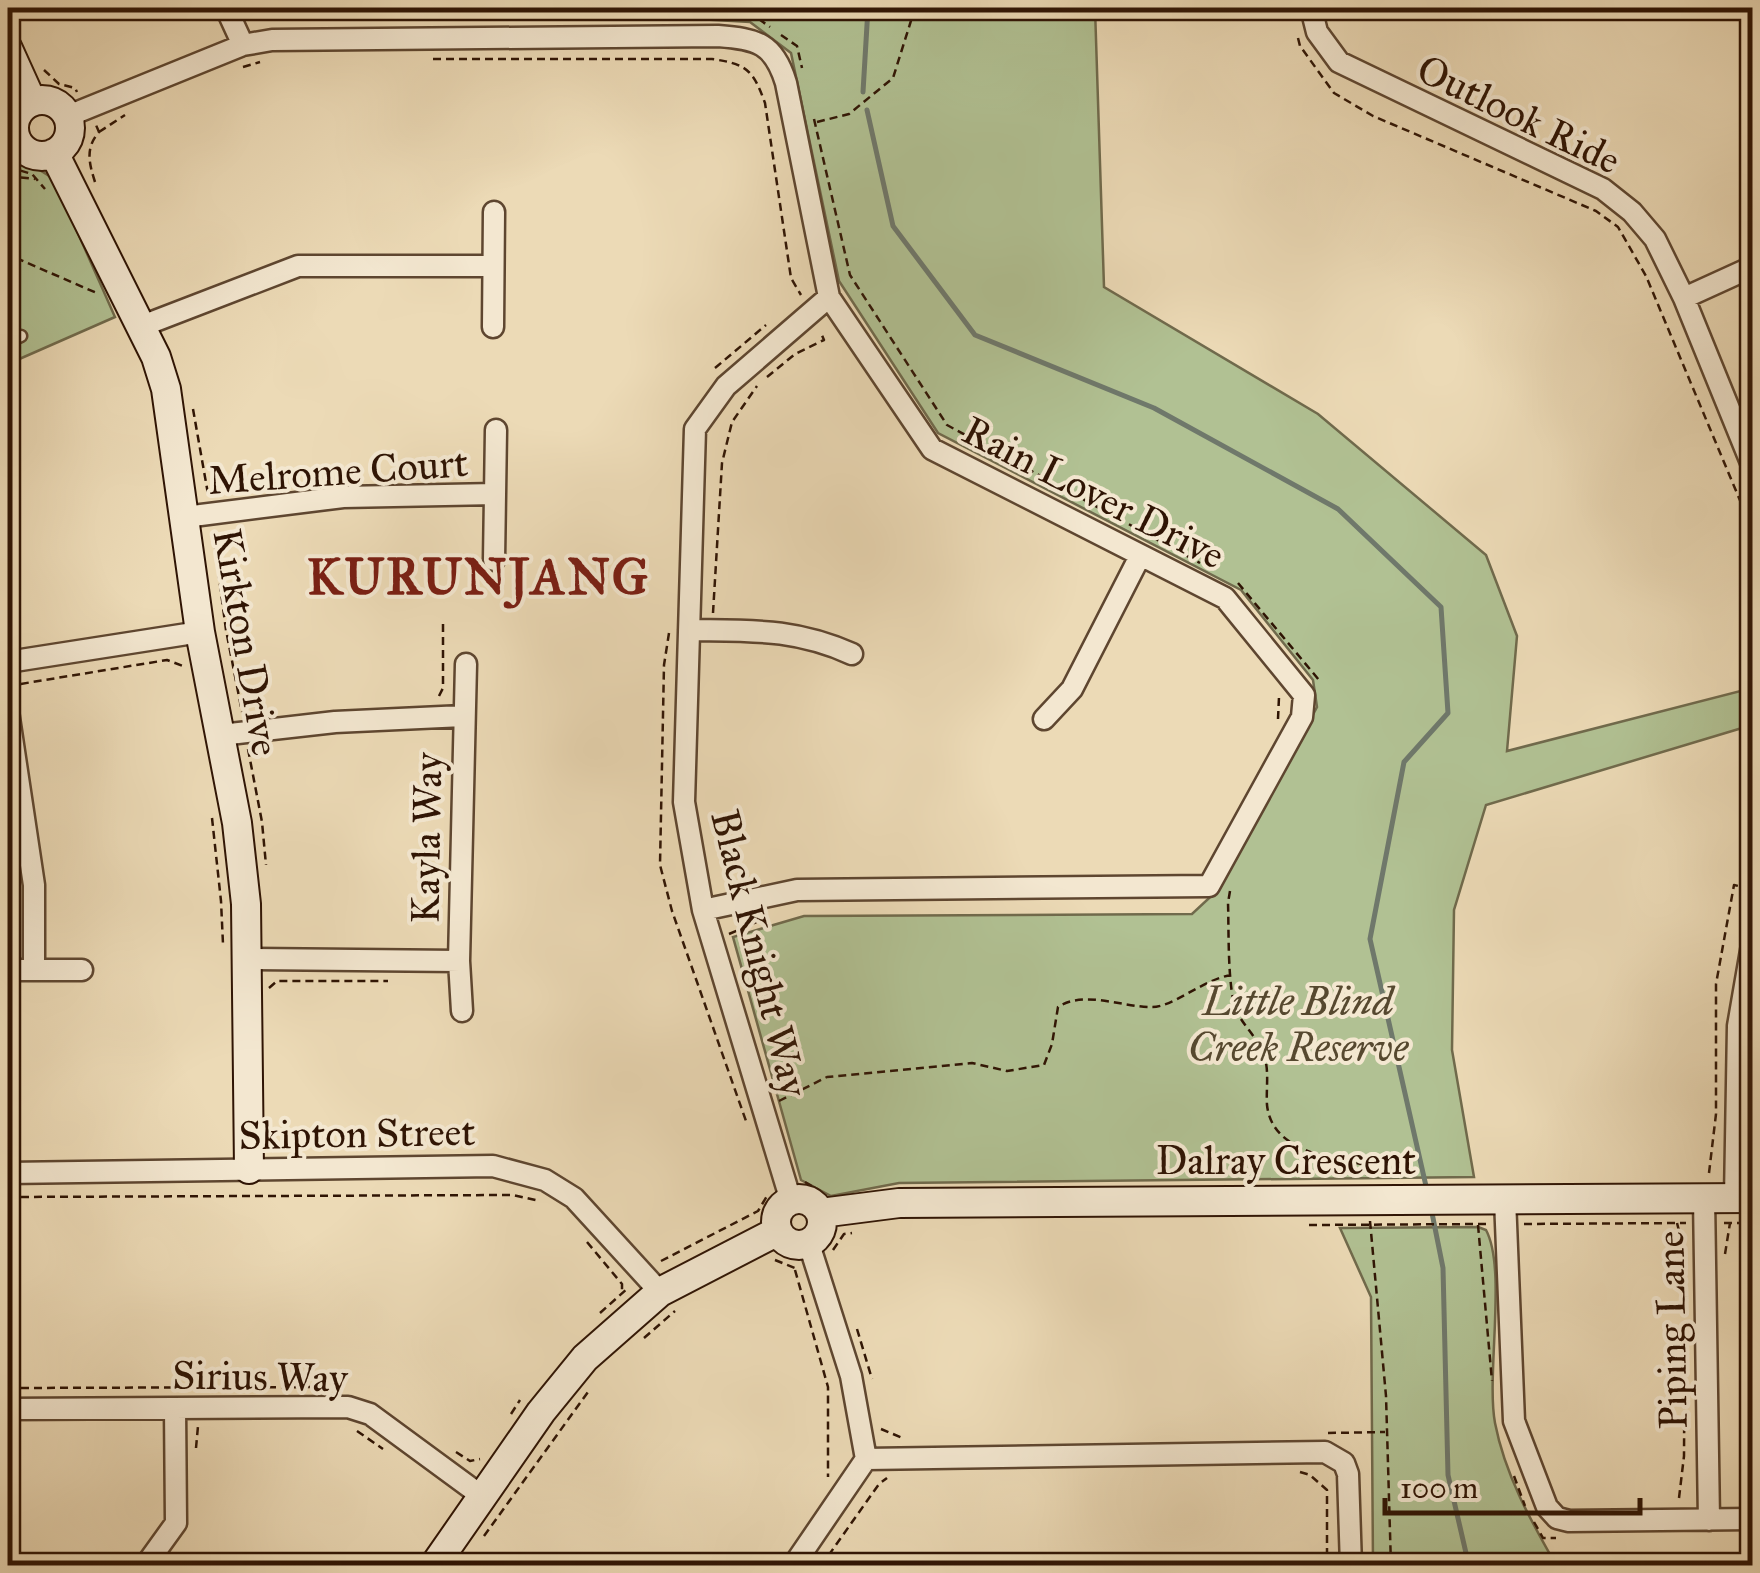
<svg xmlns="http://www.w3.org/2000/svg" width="1760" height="1573" font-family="'IM FELL Great Primer',serif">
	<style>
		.green { fill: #b1c193; stroke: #706a4c; stroke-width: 2.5 }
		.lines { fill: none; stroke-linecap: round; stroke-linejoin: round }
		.stream { stroke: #6f786b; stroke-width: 5 }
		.lane-casing { stroke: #5e4630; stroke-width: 15 }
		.street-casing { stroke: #5e4630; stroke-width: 25 }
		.secondary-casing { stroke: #2f1404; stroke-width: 32 }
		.path { stroke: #2f1404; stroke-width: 2.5; stroke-dasharray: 8 5; stroke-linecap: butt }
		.lane { stroke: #f3e7d0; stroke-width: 10 }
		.street { stroke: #f3e7d0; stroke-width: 20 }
		.secondary { stroke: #f3e7d0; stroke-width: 28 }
		.labels { text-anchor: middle; stroke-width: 8; stroke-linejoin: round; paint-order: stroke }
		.street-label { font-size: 40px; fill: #2f1404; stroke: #f3e7d0 }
		.park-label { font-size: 40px; font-style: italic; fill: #56482f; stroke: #f3e7d0 }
		.district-label { font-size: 50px; font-weight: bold; letter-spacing: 2.5px; fill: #7a1f14; stroke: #f3e7d0 }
	</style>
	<rect width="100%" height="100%" fill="#ecdab6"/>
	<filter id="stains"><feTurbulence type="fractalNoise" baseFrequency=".002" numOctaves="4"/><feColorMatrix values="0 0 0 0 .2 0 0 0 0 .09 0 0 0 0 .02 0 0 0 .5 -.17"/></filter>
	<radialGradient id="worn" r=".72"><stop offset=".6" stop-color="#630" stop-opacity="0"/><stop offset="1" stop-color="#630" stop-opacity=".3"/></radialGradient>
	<!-- green -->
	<path class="green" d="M 247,8 L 1095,8 L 1104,287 L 1318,414 L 1486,555 L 1517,636 L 1507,751 L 1752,688 L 1752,725 L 1486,805 L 1454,910 L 1452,1050 L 1474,1177 L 899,1183 L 831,1196 L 801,1180 L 733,937 L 804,916 L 1192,914 L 1220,888 L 1317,707 L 1313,680 L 1241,590 L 938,433 L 839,281 L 791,53 L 750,22 L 590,13 L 252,16 Z
		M 8,161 L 38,169 L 54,179 L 115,317 L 8,364 Z
		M 1478,1227 L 1486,1230 C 1507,1269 1486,1375 1495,1423 C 1505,1475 1531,1521 1556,1565 L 1373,1565 L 1371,1297 L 1340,1228 Z"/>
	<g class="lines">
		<!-- stream -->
		<path class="stream" d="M 863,92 L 868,8
			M 867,110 L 893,226 L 975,335 L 1154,408 L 1338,509 L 1441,607 L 1448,713 L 1404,762 L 1370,939 L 1426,1186
			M 1432,1213 L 1443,1268 L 1448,1475 L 1469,1566"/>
		<!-- lane casing -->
		<g class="lane-casing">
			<path id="lane" d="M 8,342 L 21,336"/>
		</g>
		<!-- street casing -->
		<g class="street-casing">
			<path id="street" d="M 226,8 L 243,45
				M 1311,8 L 1317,32 L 1339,62 L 1603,189 L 1632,212 L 1655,239 L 1684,298 L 1752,465
				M 68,116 L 243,45 L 272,40 L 718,36 C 757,39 774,43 786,83 L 829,297 L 932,449 L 1225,598 L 1304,695 L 1302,717 L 1209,886 L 797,890 L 703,910
				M 8,143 L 16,139
				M 1684,298 L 1752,267
				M 142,326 L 298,266 L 492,266
				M 493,327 L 494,212
				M 185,517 L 343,497 L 495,494
				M 494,560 L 496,430
				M 689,630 C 750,631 794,628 852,654
				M 8,662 L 200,632
				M 8,711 L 34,885 L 34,969
				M 1044,719 L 1072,689 L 1140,556
				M 221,735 L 335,722 L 463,716
				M 247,959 L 459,961
				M 8,970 L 82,970
				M 462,1011 L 459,961 L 466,664
				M 8,1173 L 493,1166 L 545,1180 L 574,1198 L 660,1292
				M 1704,1198 L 1709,1520
				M 1735,1198 L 1738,1026 L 1752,945
				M 1505,1199 L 1514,1421 L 1547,1507 L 1557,1518 L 1569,1521 L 1752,1519
				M 791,1201 L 703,910 L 684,802 L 695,429 L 726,386 L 829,297
				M 809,1244 L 851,1376 L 866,1459 L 1325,1452 L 1344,1463 L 1348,1474 L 1351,1566
				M 8,1409 L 348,1407 L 370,1414 L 483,1497
				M 145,1566 L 176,1523 L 175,1408
				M 793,1566 L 866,1459"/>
		</g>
		<!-- secondary casing -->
		<g class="secondary-casing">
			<path id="secondary" d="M 8,49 L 32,102
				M14 128a28 28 0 1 1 56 0a28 28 0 1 1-56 0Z
				M 54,153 L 156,357 L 166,389 L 200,632 L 237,823 L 246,904 L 249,1169
				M776 1222a23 23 0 1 1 46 0a23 23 0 1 1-46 0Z
				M 821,1213 L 899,1203 L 1752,1198
				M 434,1566 L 541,1412 L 585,1358 L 660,1292 L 778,1231"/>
		</g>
		<!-- path -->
		<path class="path" d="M 10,8 L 20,29
			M 265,8 L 270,20
			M 682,16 L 753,15 L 770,27
			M 781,35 L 797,46 L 802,68
			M 1298,38 L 1300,46 L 1334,93 L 1373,116 L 1596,211 L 1618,227 L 1646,276 L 1752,529
			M 433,59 L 712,59 C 747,64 753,70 765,103 L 791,278 L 801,295
			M 243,67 L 260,62
			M 44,70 L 59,84 L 75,88 L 77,92
			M 814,119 L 850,275 L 947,425 L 1200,563
			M 817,122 L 849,114 L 893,78 L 915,8
			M 99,132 L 125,115
			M 8,167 L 32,174 L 45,189
			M 8,176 L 35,179
			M 95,182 C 89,163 85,148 99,132 L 96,125
			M 8,198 L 14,180
			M 8,226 C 21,240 20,254 8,268
			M 16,258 L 99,294
			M 715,368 L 766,325
			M 767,377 L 795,354 L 824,340 L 821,333
			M 193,409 L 208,494
			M 213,532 L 226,630 L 242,712
			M 1238,583 L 1319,680
			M 713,613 L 722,463 L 732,422 L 757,386
			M 669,633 L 664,665 L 660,865 L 672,911 L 746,1121
			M 8,686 L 167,660 L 183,666
			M 439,696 L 443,688 L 443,620
			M 1278,719 L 1279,697
			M 248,749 L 262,822 L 266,865
			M 212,818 L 221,901 L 223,944
			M 1230,891 L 1228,903 C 1229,928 1227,991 1237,1012 C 1245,1028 1259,1039 1265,1058 C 1269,1074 1266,1089 1267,1105 C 1272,1152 1331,1158 1366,1165 L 1367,1178
			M 729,934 L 768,917
			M 12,987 L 12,1154
			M 269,988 L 277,981 L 388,981
			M 779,1101 L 827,1077 L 972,1063 L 1007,1071 L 1044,1065 L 1052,1044 L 1058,1007 C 1084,990 1122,1007 1151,1007 C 1172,1008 1202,980 1231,975
			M 1709,1173 L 1716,1114 L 1716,984 L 1734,885 L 1752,889
			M 805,1182 L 820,1191
			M 8,1197 L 513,1195 L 540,1201
			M 1370,1221 L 1386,1396 L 1391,1566
			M 1677,1223 L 1685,1254
			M 1724,1223 L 1752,1223
			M 1524,1224 L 1686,1223
			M 1309,1225 L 1486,1224
			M 1478,1225 L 1492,1381
			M 587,1242 L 622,1284 L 622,1291
			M 833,1250 L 844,1234 L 852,1233
			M 1725,1254 L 1730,1223
			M 775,1260 L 795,1268
			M 661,1261 L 758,1211 L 767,1196
			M 795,1270 L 828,1387 L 828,1477
			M 600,1313 L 628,1288
			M 857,1329 L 872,1379
			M 644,1338 L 675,1311
			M 8,1388 L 341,1387
			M 511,1414 L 520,1400
			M 881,1429 L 905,1439
			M 357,1431 L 383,1449
			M 1328,1433 L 1385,1432
			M 196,1448 L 198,1426
			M 456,1452 L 470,1461 L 480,1459
			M 1300,1472 L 1310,1475 L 1327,1490 L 1327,1566
			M 1514,1476 L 1525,1506
			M 1679,1498 L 1684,1456 L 1685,1277
			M 1534,1522 L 1543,1538 L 1556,1538
			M 484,1536 L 588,1392
			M 821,1566 L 879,1484 L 887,1478"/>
		<!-- lane -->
		<use href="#lane" class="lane"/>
		<!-- street -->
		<use href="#street" class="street"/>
		<!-- secondary -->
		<use href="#secondary" class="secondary"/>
	</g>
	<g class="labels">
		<!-- street labels -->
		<g class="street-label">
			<text transform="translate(1519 114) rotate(26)" y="14">Outlook Ride</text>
			<text transform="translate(338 471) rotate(-4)" y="14">Melrome Court</text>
			<text transform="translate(1094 492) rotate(27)" y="14">Rain Lover Drive</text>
			<text transform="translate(247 642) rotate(80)" y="14">Kirkton Drive</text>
			<text transform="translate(426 838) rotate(-89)" y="14">Kayla Way</text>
			<text transform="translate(760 953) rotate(76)" y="14">Black Knight Way</text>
			<text transform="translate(357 1133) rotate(-1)" y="14">Skipton Street</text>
			<text x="1286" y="1174">Dalray Crescent</text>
			<text transform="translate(1671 1330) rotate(-91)" y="14">Piping Lane</text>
			<text transform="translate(260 1376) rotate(1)" y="14">Sirius Way</text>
		</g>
		<!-- park labels -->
		<g class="park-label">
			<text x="1298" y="1015">Little Blind<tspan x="1298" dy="46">Creek Reserve</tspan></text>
		</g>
		<!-- district labels -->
		<g class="district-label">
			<text x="479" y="594">KURUNJANG</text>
		</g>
	</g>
	<!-- margin -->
	<rect width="1760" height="1573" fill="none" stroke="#ecdab6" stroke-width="40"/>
	<rect x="10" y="10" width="1740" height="1553" fill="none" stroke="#2f1404" stroke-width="5"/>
	<rect x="20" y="20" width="1720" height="1533" fill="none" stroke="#2f1404" stroke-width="2.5"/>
	<!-- scale -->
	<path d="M1385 1498v15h255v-15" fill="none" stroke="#2f1404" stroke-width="5"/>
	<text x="1400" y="1498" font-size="30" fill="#2f1404" stroke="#f3e7d0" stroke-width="8" paint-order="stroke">100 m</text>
	<rect width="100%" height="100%" filter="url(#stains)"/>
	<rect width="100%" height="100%" fill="url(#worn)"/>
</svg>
